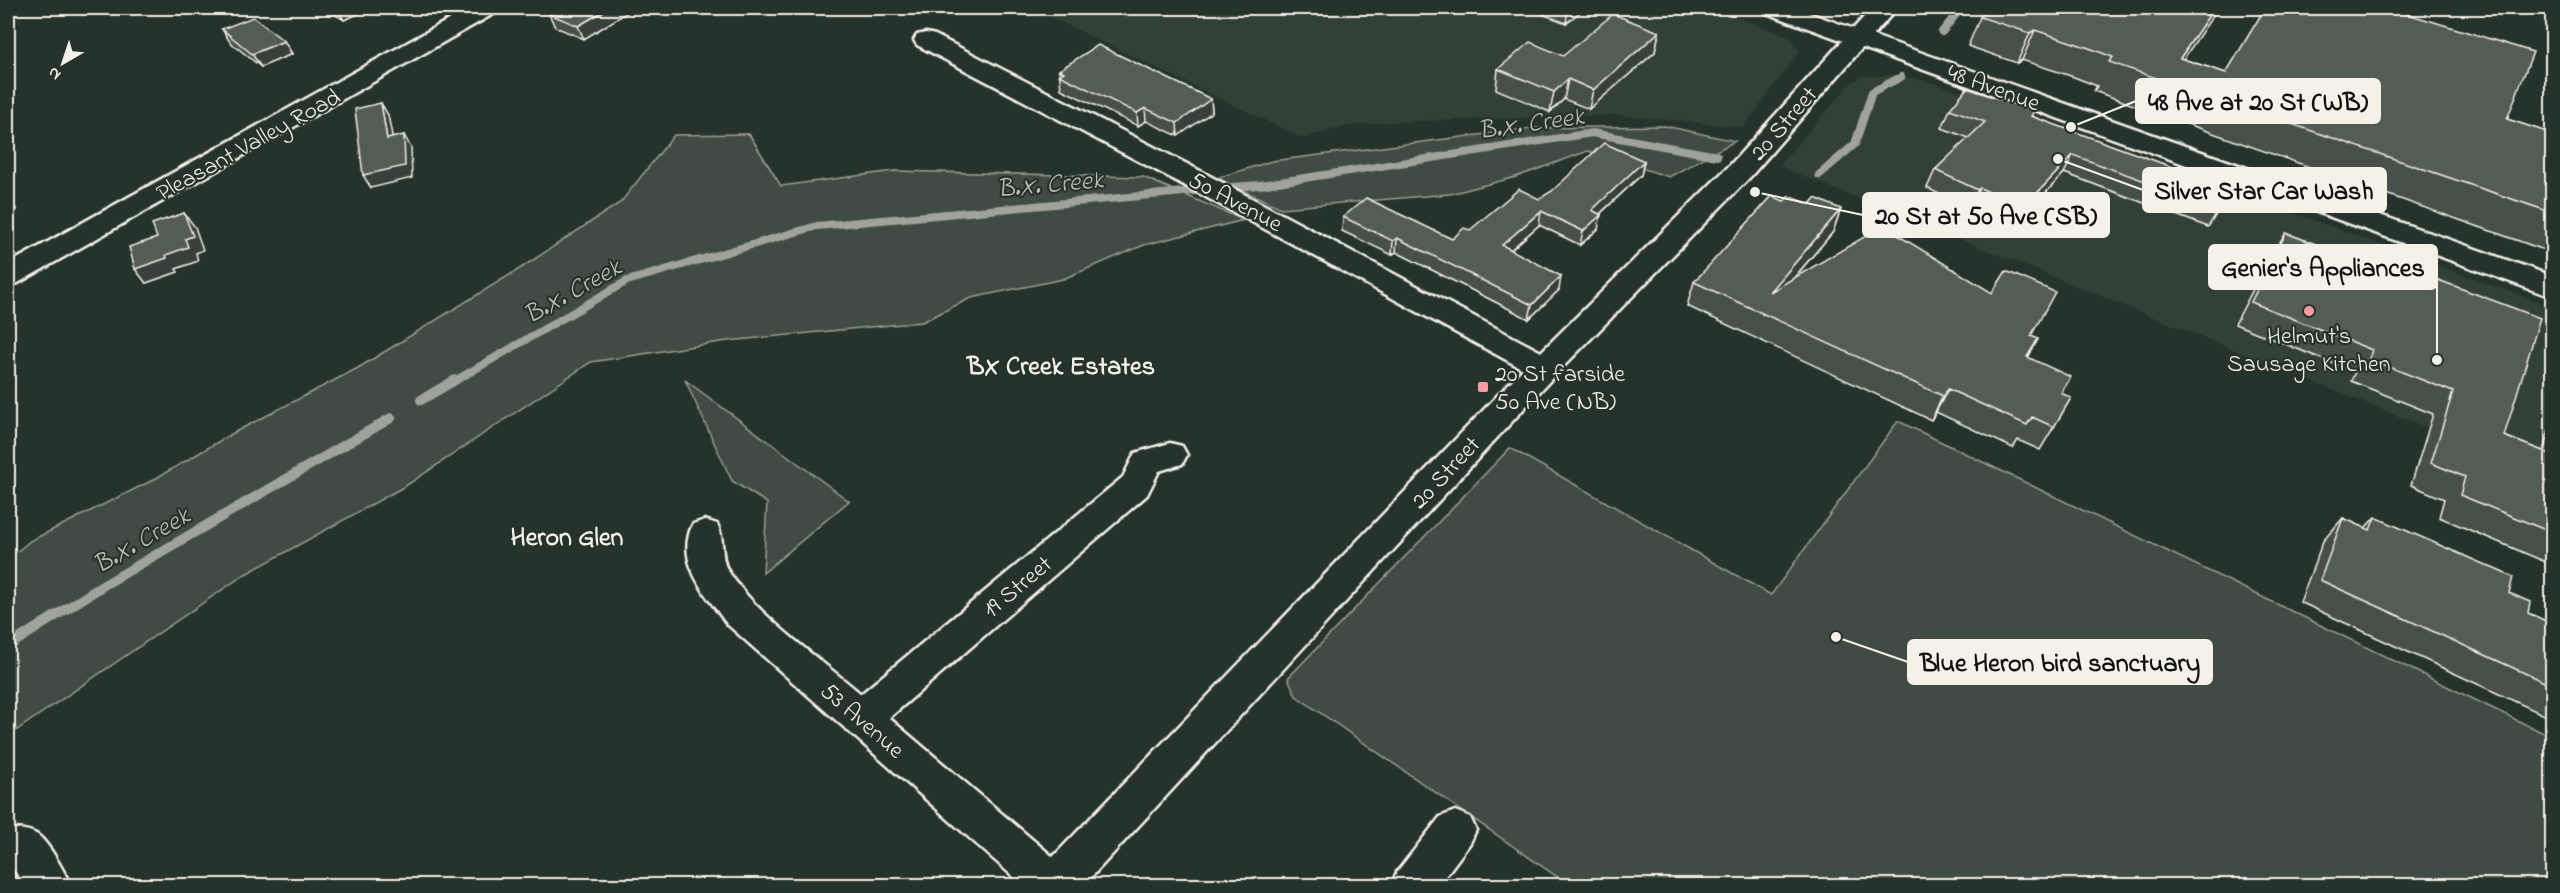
<svg xmlns="http://www.w3.org/2000/svg" width="2560" height="893" font-family="'Indie Flower',sans-serif">
	<style>
		.built { fill: #333f39 }
		.green { fill: #414b45; stroke: #9a9e96; stroke-width: 1.5 }
		.lines { fill: none; stroke-linecap: round; stroke-linejoin: round }
		.stream-far1 { stroke: #9fa39b; stroke-width: 8 }
		.stream { stroke: #9fa39b; stroke-width: 10 }
		.minor-casing { stroke: #f4f1e8; stroke-width: 5 }
		.major-casing { stroke: #f4f1e8; stroke-width: 5 }
		.minor { fill: #26332d; fill-rule: evenodd }
		.major { fill: #26332d; fill-rule: evenodd }
		.wall { fill: #474f49; stroke: #f4f1e8; stroke-width: 1.5 }
		.shaded-wall { fill: #39403c; stroke: #f4f1e8; stroke-width: 1.5 }
		.building { fill: #525c55; stroke: #f4f1e8; stroke-width: 1.5 }
		.poi-dot { fill: #ff9aa2; stroke: #26332d; stroke-width: 2 }
		.labels { text-anchor: middle; stroke-width: 4.5; stroke-linejoin: round; paint-order: stroke }
		.street-label { font-size: 24px; fill: #f4f1e8; stroke: #26332d }
		.poi-label { font-size: 24px; fill: #f4f1e8; stroke: #26332d }
		.water-label { font-size: 26px; font-style: italic; fill: #bcbdb5; stroke: #26332d }
		.neighbourhood-label { font-size: 26px; font-weight: bold; fill: #f4f1e8; stroke: #26332d }
		.leader { fill: none; stroke: #f4f1e8; stroke-width: 2 }
		.callout-dot { fill: #f4f1e8; stroke: #26332d; stroke-width: 2 }
		.callout { fill: #f4f1e8; stroke: #f4f1e8; stroke-width: 2 }
		.callout-label { font-size: 26px; text-anchor: middle; font-weight: bold; fill: #111 }
	</style>
	<rect width="100%" height="100%" fill="#26332d"/>
	<filter id="ink" filterUnits="userSpaceOnUse"><feTurbulence type="fractalNoise" baseFrequency=".0167" numOctaves="2"/><feDisplacementMap in="SourceGraphic" scale="12" xChannelSelector="R" yChannelSelector="G"/><feConvolveMatrix kernelMatrix="1 2 1 2 8 2 1 2 1" color-interpolation-filters="sRGB"/></filter>
	<g filter="url(#ink)">
		<!-- built -->
		<path class="built" d="M 1032,8 L 1713,8 L 1792,38 L 1799,52 L 1744,127 L 1616,115 L 1389,122 L 1348,126 L 1302,138 Z
			M 1900,75 L 1944,86 L 2552,307 L 2552,478 L 1778,166 L 1851,83 L 1862,76 Z"/>
		<!-- green -->
		<path class="green" d="M 1665,126 L 1735,141 L 1669,177 L 1588,151 L 1516,177 L 1450,194 L 1281,208 L 1217,178 L 1272,161 L 1533,128 Z
			M 749,134 L 781,186 L 894,171 L 1143,177 L 1244,220 L 1144,245 L 1063,279 L 971,298 L 922,322 L 727,341 L 591,362 L 407,485 L 244,575 L 8,736 L 8,559 L 30,541 L 153,480 L 235,432 L 358,368 L 521,268 L 621,202 L 674,135 Z
			M 685,380 L 849,501 L 763,573 L 767,503 L 732,481 Z
			M 1898,421 L 2552,737 L 2552,885 L 1569,885 L 1296,696 L 1288,678 L 1510,448 L 1771,595 Z"/>
		<g class="lines">
			<!-- stream-far1 -->
			<path class="stream-far1" d="M 1942,32 L 1961,8
				M 1819,175 L 1855,144 L 1872,92 L 1901,77
				M 1219,188 L 1260,185 L 1592,133 L 1717,156
				M 453,382 L 627,281 L 817,226 L 1205,190"/>
			<!-- stream -->
			<path class="stream" d="M 421,400 L 455,380
				M 8,646 L 104,585 L 391,418"/>
			<!-- minor casing -->
			<g class="minor-casing">
				<path id="minor" d="M 470,8 L 499,8 L 495,13 L 18,283 L 8,286 L 8,264 Z
					M 1872,8 L 1897,8 L 1751,176 L 1555,375 L 1083,886 L 1024,886 L 727,624 C 707,596 674,561 693,524 L 705,520 L 717,524 C 725,538 720,556 727,569 C 755,615 819,658 861,694 L 1123,477 L 1135,453 L 1170,443 L 1182,446 L 1187,455 L 1182,464 L 1159,471 L 1147,495 L 889,718 L 1053,857 L 1523,369 L 1169,177 L 917,45 L 914,40 L 917,35 L 926,33 L 935,35 L 1189,165 L 1541,352 L 1731,164 Z
					M 1455,811 L 1470,817 L 1476,830 L 1470,843 L 1438,886 L 1391,886 L 1397,872 L 1440,817 Z
					M 8,829 C 18,829 27,829 36,834 C 48,841 65,873 71,886 L 25,886 L 13,868 L 8,867 Z"/>
			</g>
			<!-- major casing -->
			<g class="major-casing">
				<path id="major" d="M 1762,8 L 1795,8 L 2552,276 L 2552,297 L 1766,13 Z"/>
			</g>
			<!-- minor -->
			<use href="#minor" class="minor"/>
			<!-- major -->
			<use href="#major" class="major"/>
		</g>
		<!-- wall -->
		<path class="wall" d="M 324,8 L 372,8 L 344,20 Z
			M 560,8 L 627,8 L 628,12 L 584,39 L 555,27 L 549,14 Z
			M 1526,8 L 1585,8 L 1566,23 Z
			M 1980,17 L 2183,59 L 2226,73 L 2507,119 L 2553,134 L 2553,253 L 2094,91 L 2097,86 L 2074,77 L 2022,60 L 2017,63 L 1968,46 Z
			M 222,29 L 284,41 L 292,54 L 261,67 L 230,42 Z
			M 1659,32 L 1655,52 L 1589,109 L 1564,99 L 1550,112 L 1496,89 L 1498,69 L 1563,56 Z
			M 1059,70 L 1211,99 L 1212,112 L 1178,136 L 1146,121 L 1138,126 L 1061,89 Z
			M 1950,109 L 2032,116 L 2220,208 L 2208,227 L 2064,173 L 2014,227 L 1971,207 L 1969,209 L 1927,188 L 1935,170 L 1969,138 L 1942,128 Z
			M 1644,161 L 1641,175 L 1600,214 L 1598,229 L 1580,245 L 1539,225 L 1511,250 L 1559,290 L 1529,319 L 1396,252 L 1392,255 L 1342,231 L 1343,217 L 1452,239 L 1539,199 Z
			M 1784,201 L 1833,232 L 1794,278 L 2031,336 L 2038,339 L 2028,358 L 2061,393 L 2071,398 L 2040,450 L 2018,440 L 2013,448 L 1936,412 L 1931,420 L 1687,306 L 1694,282 Z
			M 2286,233 L 2426,286 L 2433,278 L 2504,436 L 2543,451 L 2553,417 L 2553,565 L 2439,517 L 2444,499 L 2411,485 L 2433,414 L 2351,381 L 2355,372 L 2235,324 L 2271,255 Z
			M 2375,517 L 2509,593 L 2528,613 L 2553,624 L 2553,719 L 2300,602 L 2323,541 L 2343,518 L 2365,528 Z"/>
		<!-- shaded-wall -->
		<path class="shaded-wall" d="M 337,8 L 372,8 L 344,20 Z
			M 609,8 L 627,8 L 628,12 L 584,39 L 578,26 Z
			M 1568,8 L 1585,8 L 1566,23 Z
			M 2214,8 L 2218,8 L 2168,82 L 2180,58 Z
			M 2035,30 L 2022,60 L 2017,63 L 2030,33 Z
			M 1659,32 L 1655,52 L 1589,109 L 1593,90 Z
			M 284,41 L 292,54 L 261,67 L 252,54 Z
			M 1568,79 L 1564,99 L 1550,112 L 1554,92 Z
			M 1211,99 L 1212,112 L 1178,136 L 1177,123 Z
			M 381,103 L 388,115 L 395,151 L 387,139 Z
			M 1145,108 L 1146,121 L 1138,126 L 1137,113 Z
			M 404,135 L 411,148 L 412,178 L 371,188 L 363,175 Z
			M 2073,155 L 2064,173 L 2014,227 L 2023,208 Z
			M 1644,161 L 1641,175 L 1589,224 L 1592,210 Z
			M 1980,188 L 1971,207 L 1969,209 L 1978,190 Z
			M 8,198 L 17,210 L 8,214 Z
			M 1841,209 L 1833,232 L 1762,315 L 1770,292 Z
			M 1541,211 L 1539,225 L 1500,259 L 1502,245 Z
			M 184,213 L 195,227 L 203,250 L 196,253 L 198,261 L 176,269 L 178,272 L 146,283 L 135,269 L 166,255 Z
			M 1601,215 L 1598,229 L 1580,245 L 1583,231 Z
			M 1397,238 L 1396,252 L 1392,255 L 1393,241 Z
			M 1561,276 L 1559,290 L 1529,319 L 1532,305 Z
			M 1948,389 L 1936,412 L 1931,420 L 1943,396 Z"/>
		<!-- building -->
		<path class="building" d="M 560,8 L 609,8 L 578,26 L 549,14 Z
			M 1988,8 L 2214,8 L 2180,58 L 2226,73 L 2265,8 L 2388,8 L 2533,52 L 2507,119 L 2553,134 L 2553,213 L 2109,62 L 2113,57 L 2089,48 L 2035,30 L 2030,33 L 1980,17 Z
			M 1613,14 L 1659,32 L 1593,90 L 1568,79 L 1554,92 L 1498,69 L 1530,42 L 1563,56 Z
			M 253,17 L 284,41 L 252,54 L 222,29 Z
			M 1098,45 L 1211,99 L 1177,123 L 1145,108 L 1137,113 L 1059,75 L 1064,72 L 1059,70 Z
			M 1967,88 L 2034,111 L 2031,116 L 2178,169 L 2180,165 L 2233,184 L 2220,208 L 2073,155 L 2023,208 L 1980,188 L 1978,190 L 1935,170 L 1985,122 L 1950,109 Z
			M 381,103 L 387,139 L 404,135 L 405,166 L 363,175 L 355,109 Z
			M 1604,143 L 1644,161 L 1592,210 L 1601,215 L 1583,231 L 1541,211 L 1502,245 L 1561,276 L 1532,305 L 1397,238 L 1393,241 L 1343,217 L 1366,198 L 1452,239 L 1464,228 L 1470,230 L 1519,189 L 1539,199 L 1552,191 Z
			M 1772,196 L 1784,201 L 1789,196 L 1810,204 L 1815,198 L 1841,209 L 1770,292 L 1883,226 L 1992,293 L 2006,271 L 2055,292 L 2031,336 L 2038,339 L 2027,357 L 2071,377 L 2061,393 L 2071,398 L 2054,427 L 2032,417 L 2027,425 L 1948,389 L 1943,396 L 1694,282 Z
			M 184,213 L 193,236 L 185,239 L 188,247 L 166,255 L 167,258 L 135,269 L 129,247 L 157,238 L 152,224 Z
			M 2286,233 L 2429,287 L 2433,278 L 2540,318 L 2504,436 L 2553,455 L 2553,533 L 2460,495 L 2465,477 L 2431,463 L 2453,392 L 2369,359 L 2372,350 L 2251,302 Z
			M 2375,517 L 2513,577 L 2509,593 L 2530,602 L 2528,613 L 2553,624 L 2553,686 L 2320,580 L 2343,518 L 2370,530 Z"/>
	</g>
	<!-- markers -->
	<g class="poi-dot">
		<circle cx="2309" cy="311" r="6"/>
		<rect x="1477" y="381" width="12" height="12" rx="3"/>
	</g>
	<g class="labels">
		<!-- street labels -->
		<g class="street-label">
			<text transform="translate(1994 87) rotate(20)" y="8">48 Avenue</text>
			<text transform="translate(1783 123) rotate(-49)" y="8">20 Street</text>
			<text transform="translate(248 144) rotate(-29)" y="8">Pleasant Valley Road</text>
			<text transform="translate(1236 201) rotate(28)" y="8">50 Avenue</text>
			<text transform="translate(1445 472) rotate(-47)" y="8">20 Street</text>
			<text transform="translate(1017 586) rotate(-40)" y="8">19 Street</text>
			<text transform="translate(863 720) rotate(41)" y="8">53 Avenue</text>
		</g>
		<!-- poi labels -->
		<g class="poi-label">
			<text x="2309" y="343">Helmut's<tspan x="2309" dy="28">Sausage Kitchen</tspan></text>
			<text x="1495" y="381" text-anchor="start">20 St farside<tspan x="1495" dy="28">50 Ave (NB)</tspan></text>
		</g>
		<!-- water labels -->
		<g class="water-label">
			<text transform="translate(1531 122) rotate(-8)" y="9">B.X. Creek</text>
			<text transform="translate(1050 183) rotate(-5)" y="9">B.X. Creek</text>
			<text transform="translate(572 290) rotate(-29)" y="9">B.X. Creek</text>
			<text transform="translate(141 539) rotate(-30)" y="9">B.X. Creek</text>
		</g>
		<!-- neighbourhood labels -->
		<g class="neighbourhood-label">
			<text x="1061" y="374">BX Creek Estates</text>
			<text x="567" y="545">Heron Glen</text>
		</g>
	</g>
	<!-- callouts -->
	<path class="leader" d="M2071 127L2136 101M2058 159L2143 190M1755 192L1863 215M2437 360L2437 267M1836 637L1908 662"/>
	<g class="callout-dot">
		<circle cx="2071" cy="127" r="6"/>
		<circle cx="2058" cy="159" r="6"/>
		<circle cx="1755" cy="192" r="6"/>
		<circle cx="2437" cy="360" r="6"/>
		<circle cx="1836" cy="637" r="6"/>
	</g>
	<g class="callout">
		<rect x="2136" y="79" width="244" height="44" rx="6"/>
		<rect x="2143" y="168" width="243" height="44" rx="6"/>
		<rect x="1863" y="193" width="246" height="44" rx="6"/>
		<rect x="2209" y="245" width="228" height="44" rx="6"/>
		<rect x="1908" y="640" width="304" height="44" rx="6"/>
	</g>
	<g class="callout-label">
		<text x="2258" y="110">48 Ave at 20 St (WB)</text>
		<text x="2264" y="199">Silver Star Car Wash</text>
		<text x="1986" y="224">20 St at 50 Ave (SB)</text>
		<text x="2323" y="276">Genier's Appliances</text>
		<text x="2060" y="671">Blue Heron bird sanctuary</text>
	</g>
	<!-- margin -->
	<rect width="2560" height="893" fill="none" stroke="#26332d" stroke-width="30"/>
	<rect x="15" y="15" width="2530" height="863" fill="none" stroke="#f4f1e8" stroke-width="2" filter="url(#ink)"/>
	<!-- north arrow -->
	<g transform="translate(63 63) rotate(219)" stroke="#26332d" stroke-width="4.5" paint-order="stroke">
	<path d="M0-4.5L10 22L0 15L-10 22Z" fill="#f4f1e8"/>
	<text y="-9" font-size="16" font-weight="bold" text-anchor="middle" fill="#f4f1e8">N</text>
	</g>
</svg>
